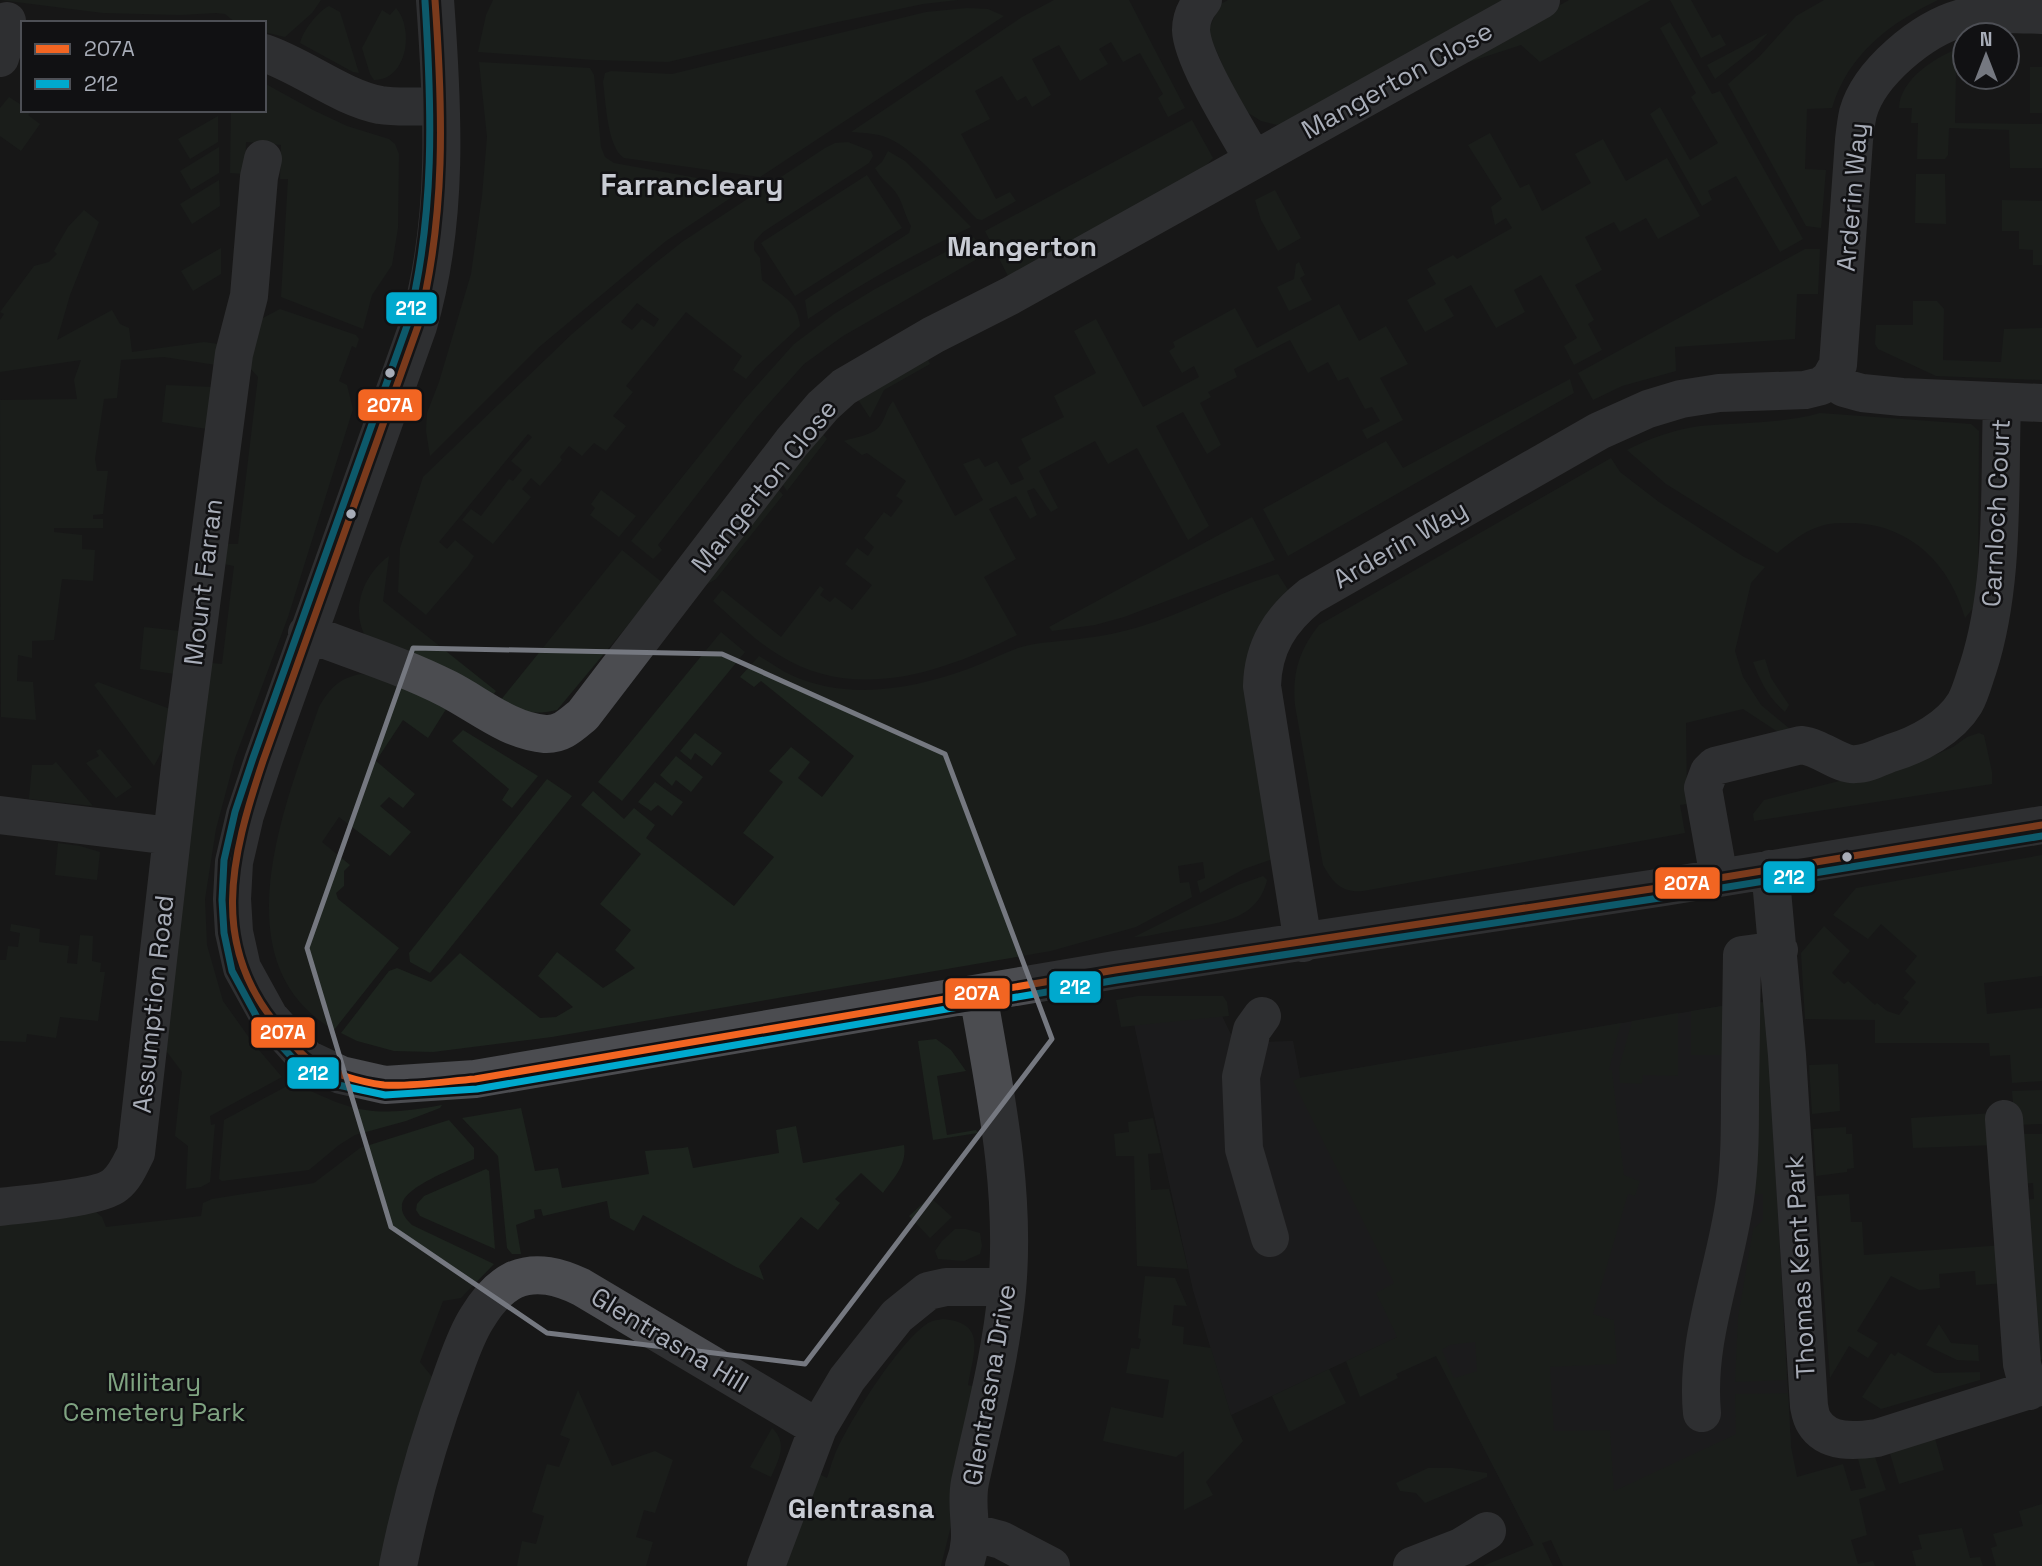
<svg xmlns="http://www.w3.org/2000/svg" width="2042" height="1566" font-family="'Space Grotesk',sans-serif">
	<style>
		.built { fill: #212123 }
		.green { fill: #1d241e; fill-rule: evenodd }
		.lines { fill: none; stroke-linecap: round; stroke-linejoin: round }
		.minor { stroke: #4b4c50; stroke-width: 38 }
		.bus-1-casing { stroke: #111113; stroke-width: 12 }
		.bus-2-casing { stroke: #111113; stroke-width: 12 }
		.bus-1 { stroke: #f26522; stroke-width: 7 }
		.bus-2 { stroke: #00a9ce; stroke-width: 7 }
		.marked { fill: none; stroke: #757880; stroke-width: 5; stroke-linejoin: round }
		.bus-dot { fill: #a8adb8; stroke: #111113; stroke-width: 2.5 }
		.labels { text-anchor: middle; stroke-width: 5; stroke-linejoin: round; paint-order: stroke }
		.street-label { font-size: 26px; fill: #a8adb8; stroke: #111113 }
		.park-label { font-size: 26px; fill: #7fa381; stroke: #111113 }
		.neighbourhood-label { font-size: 28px; font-weight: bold; fill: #c9ccd4; stroke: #111113 }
		.quarter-label { font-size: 30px; font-weight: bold; fill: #c9ccd4; stroke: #111113 }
		.line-badge { stroke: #111113; stroke-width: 2.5 }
		.badge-label { font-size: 19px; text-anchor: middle; font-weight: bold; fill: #fff }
	</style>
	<rect width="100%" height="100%" fill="#171717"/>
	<!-- built -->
	<path class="built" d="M 1766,1002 L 1791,1447 L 1534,1545 L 1421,1326 L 1231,1415 L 1193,1290 L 1134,1024 L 1222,1016 L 1235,1043 L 1293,1041 L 1300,1078 L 1728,1005 Z"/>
	<!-- green -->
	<path class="green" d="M 136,0 L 321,0 L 312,13 L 285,37 L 264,32 L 264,23 L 236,23 L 225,14 L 216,13 L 180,15 L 103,13 L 0,0 Z
		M 493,0 L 958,0 L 923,4 L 833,23 L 668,62 L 595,60 L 478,52 L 486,15 Z
		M 1054,0 L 1129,0 L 1185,108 L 1168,117 L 1158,98 L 1163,94 L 1140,53 L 1123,62 L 1111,42 L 1099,49 L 1108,64 L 1080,81 L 1059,45 L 1032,59 L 1051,95 L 1032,107 L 1026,96 L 1017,101 L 1002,76 L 975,91 L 990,119 L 961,134 L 996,199 L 1010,192 L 1016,201 L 982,220 L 977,219 C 954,196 917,150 888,138 C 876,133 863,133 851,132 L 1022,17 Z
		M 1228,0 L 1510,0 L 1289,122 L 1277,125 L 1261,121 L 1242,109 L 1208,32 L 1219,5 Z
		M 1569,0 L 1651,0 L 1540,62 L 1521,45 L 1469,62 L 1467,57 Z
		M 1670,0 L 1691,0 L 1712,38 L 1720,34 L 1726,45 L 1701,58 Z
		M 1824,0 L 1938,0 C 1890,23 1848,54 1832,108 L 1807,109 L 1805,169 L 1826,170 L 1821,228 L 1806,226 L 1728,84 L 1760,56 L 1796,16 Z
		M 329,6 L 340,12 L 359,73 L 353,72 L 300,43 C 303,31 318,11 329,6 Z
		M 396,8 C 414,28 408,80 374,80 L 370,74 L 362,48 L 382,10 L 390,15 Z
		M 967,8 L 988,9 L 1004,16 L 760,177 L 624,158 C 607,147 606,102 603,82 L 605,73 L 611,71 L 672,74 L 926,12 Z
		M 1670,22 L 1712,94 L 1720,91 L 1803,239 L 1780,252 L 1736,176 L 1708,191 L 1712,200 L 1702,206 L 1650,114 L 1660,107 L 1690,160 L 1718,143 L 1691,97 L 1696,93 L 1660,28 Z
		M 1768,33 L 1754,49 L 1715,79 L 1707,65 Z
		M 1965,46 L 1965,72 L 1956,72 L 1955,123 L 2042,124 L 2042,168 L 2010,168 L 2009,130 L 1949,128 L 1948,155 L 1945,159 L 1917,159 L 1918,123 L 1911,123 L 1912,108 L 1899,108 C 1900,78 1938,55 1965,46 Z
		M 479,62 L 590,68 L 594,75 L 601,147 L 605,157 L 614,163 L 747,187 L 666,241 L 538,348 L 430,456 L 426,431 L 427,413 L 439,382 L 471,274 L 482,196 L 487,137 Z
		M 2030,67 L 2042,67 L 2042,113 L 2030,113 Z
		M 264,83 L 313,110 L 347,126 L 389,139 L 395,144 L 399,154 L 398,228 L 392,265 L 372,295 L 363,329 L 281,297 L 288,179 L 280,179 L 281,145 L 246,142 L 245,174 L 230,173 L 231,110 L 264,110 Z
		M 9,97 L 23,106 L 23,110 L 32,111 L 28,115 L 40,124 L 21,151 L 0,136 L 0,108 Z
		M 218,116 L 218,142 L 190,159 L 178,139 Z
		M 1192,120 L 1213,158 L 1201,171 L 1010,280 L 985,231 Z
		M 1490,133 L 1520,188 L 1529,184 L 1542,211 L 1591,183 L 1575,154 L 1603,139 L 1626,181 L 1667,158 L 1700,216 L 1658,239 L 1646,218 L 1620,232 L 1614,222 L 1585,237 L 1602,270 L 1575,285 L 1594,320 L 1588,324 L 1602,350 L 1574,365 L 1564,346 L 1577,338 L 1541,275 L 1514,290 L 1525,312 L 1496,328 L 1471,285 L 1444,299 L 1454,316 L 1425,332 L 1407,300 L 1436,284 L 1427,269 L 1453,255 L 1457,259 L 1512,228 L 1506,218 L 1495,225 L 1491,207 L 1502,199 L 1468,145 Z
		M 848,142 L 871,151 L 873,156 L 869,163 L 763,232 L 754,242 L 754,250 L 760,258 L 762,280 C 781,296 797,299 800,326 L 756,367 L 746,379 L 733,370 L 742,356 L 686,312 L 626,386 L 633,392 L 613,416 L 626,426 L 606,451 L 594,443 L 582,456 L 569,446 L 560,457 L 562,460 L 540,486 L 531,478 L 522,489 L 531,497 L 493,544 L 462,520 L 471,509 L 481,516 L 509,479 L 513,481 L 522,470 L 511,461 L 532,437 L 528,434 L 439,542 L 447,549 L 455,540 L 474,556 L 468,566 L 426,615 L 398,592 L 400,548 L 423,477 L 572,334 L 653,265 L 682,242 L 825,148 L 835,143 ZM 637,303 L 659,319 L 654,327 L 642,319 L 632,330 L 621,322 Z
		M 219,147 L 219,173 L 191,190 L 180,171 Z
		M 888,151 L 905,161 L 971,227 C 912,255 862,283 808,319 L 805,300 L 909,233 L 911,226 C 904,214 903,201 894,190 C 886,181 882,180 875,168 L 882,162 Z
		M 1916,174 L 1945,174 L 1946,224 L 1915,223 Z
		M 867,175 L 902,228 L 795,296 L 761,243 Z
		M 219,180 L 220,206 L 192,224 L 180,204 Z
		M 1275,190 L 1301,238 L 1278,251 L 1261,220 L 1255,200 Z
		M 2002,200 L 2042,201 L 2042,265 L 2033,265 L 2033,250 L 2019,249 L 2019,231 L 2002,231 Z
		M 84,210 L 99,222 L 70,295 L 57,340 L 112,310 L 120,324 L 129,328 L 132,352 L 204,342 L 218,344 L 216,365 L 164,357 L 121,360 L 117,398 L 104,399 L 95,459 L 97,471 L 108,471 L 103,514 L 93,515 L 93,519 L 103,519 L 103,528 L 54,528 L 54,532 L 82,535 L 82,549 L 95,550 L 93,581 L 62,579 L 54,640 L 32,641 L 32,658 L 18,655 L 17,681 L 33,682 L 36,720 L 1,717 L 0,400 L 77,399 L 74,380 L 81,360 L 0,372 L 0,320 L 4,314 L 0,312 L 34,266 L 49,262 L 57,254 L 54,251 L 68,227 Z
		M 974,237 L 984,255 L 843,336 L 804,364 L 756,418 L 658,545 L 662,550 L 653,559 L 631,541 L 744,400 L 794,344 L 834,314 L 875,289 Z
		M 221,248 L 221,274 L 193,291 L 181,271 Z
		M 1805,249 L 1820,249 L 1818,294 L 1797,294 L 1795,339 L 1675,347 L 1676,371 L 1622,386 L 1593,400 L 1578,373 Z
		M 1299,262 L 1305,275 L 1300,278 L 1312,300 L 1289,311 L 1277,287 L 1294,279 L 1296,264 Z
		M 1913,301 L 1937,301 L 1944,309 L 1943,360 L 2001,362 L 2004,329 L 2042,328 L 2042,380 L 1936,376 L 1878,349 L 1875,344 L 1876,325 L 1913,325 Z
		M 1339,304 L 1359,341 L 1386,326 L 1408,364 L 1380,378 L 1403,420 L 1367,439 L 1362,430 L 1380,421 L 1372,407 L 1365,409 L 1348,377 L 1338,381 L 1328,362 L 1308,373 L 1290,340 L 1234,369 L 1237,377 L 1208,392 L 1211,397 L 1200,403 L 1221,445 L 1207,454 L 1183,412 L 1156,426 L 1209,526 L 1188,540 L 1137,448 L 1108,464 L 1095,441 L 1039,471 L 1058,508 L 1051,512 L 1034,488 L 1027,491 L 1037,515 L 1030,519 L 1016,496 L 989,509 L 1016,559 L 984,577 L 1017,635 C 944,672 855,703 779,655 C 755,641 734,619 713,601 L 722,590 L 781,637 L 820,586 L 824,589 L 820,595 L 830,602 L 835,597 L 852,610 L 872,585 L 845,564 L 857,548 L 868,556 L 874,547 L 864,538 L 884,512 L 891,517 L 903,501 L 896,496 L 906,481 L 867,453 L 862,455 L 844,441 C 855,437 870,436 878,428 C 885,421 886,409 893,401 L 955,516 L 983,500 L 963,464 L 979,458 L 985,467 L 997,461 L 1011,485 L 1024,479 L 1018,467 L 1031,459 L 1021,439 L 1064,417 L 1054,396 L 1096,373 L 1074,331 L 1096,319 L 1143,407 L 1199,377 L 1194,366 L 1182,373 L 1169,351 L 1175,347 L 1173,342 L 1235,308 L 1257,348 Z
		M 280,309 L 356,335 L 359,339 L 356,348 L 352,346 L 339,381 L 347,385 L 353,409 L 288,617 L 235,758 L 216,829 L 205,899 L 207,945 L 223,1001 L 253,1043 L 282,1077 L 210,1116 L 211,1125 L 215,1124 L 210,1182 L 201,1187 L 186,1189 L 188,1146 L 175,1136 L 182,1072 L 167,1052 L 166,1038 L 211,663 L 222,664 L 234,566 L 224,564 L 226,544 L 238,544 L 258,377 L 248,366 L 259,320 Z
		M 926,355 L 930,364 L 884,390 L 870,418 L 857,398 Z
		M 1570,379 L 1574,393 L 1288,556 L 1263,509 L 1386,441 L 1403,468 Z
		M 166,385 L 213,387 L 207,429 L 162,422 Z
		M 1820,413 L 1971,424 L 1979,431 L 1978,564 L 1974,607 L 1965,618 C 1950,565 1912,526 1855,523 C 1844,523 1829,522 1818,527 C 1803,532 1790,543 1777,553 L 1666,484 L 1627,450 C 1648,439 1676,429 1700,426 C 1740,422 1781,424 1820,413 Z
		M 821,432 L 827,439 L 787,491 L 781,482 Z
		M 1611,458 L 1620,472 L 1659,502 L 1744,557 L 1765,567 L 1751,583 L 1735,651 L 1743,677 L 1761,705 L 1790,729 L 1781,734 L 1743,709 L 1686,723 L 1687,804 L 1680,805 L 1685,833 L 1363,891 C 1342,893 1333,883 1323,865 L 1295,705 C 1292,674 1299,650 1319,625 Z
		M 777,488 L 783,495 L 716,579 L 699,589 Z
		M 601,490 L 636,516 L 619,537 L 590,515 L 595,508 L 591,504 Z
		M 1252,517 L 1275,560 L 1124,617 L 1095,625 L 1052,631 L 1049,627 Z
		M 622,550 L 663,583 L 557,710 C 536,715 518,713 500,701 Z
		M 389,556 L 383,601 L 496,691 L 492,696 L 368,641 C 349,612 362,576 389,556 Z
		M 1278,574 L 1290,593 L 1264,624 L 1273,859 L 1244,869 L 1200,893 L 1197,881 L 1205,878 L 1203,862 L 1178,866 L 1180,883 L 1189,882 L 1192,897 L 1136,927 L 1051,951 L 552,1037 L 433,1052 L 394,1051 L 357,1041 L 341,1033 L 389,971 L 397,968 L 431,982 L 460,953 L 540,1018 L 556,1017 L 573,1007 L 538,976 L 557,952 L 603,988 L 635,968 L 615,950 L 631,930 L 600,904 L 641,854 L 581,805 L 593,791 L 624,819 L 634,808 L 655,825 L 646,838 L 734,906 L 774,857 L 743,833 L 783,782 L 769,771 L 791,747 L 810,762 L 798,778 L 822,797 L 854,756 L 761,681 L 754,687 L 740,677 L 759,656 C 770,662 780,670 791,675 C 847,701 913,689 968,669 C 985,663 1001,654 1018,648 C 1040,641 1063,642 1086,638 C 1103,636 1122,632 1139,627 C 1186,613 1230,587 1278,574 Z
		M 144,627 L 180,631 L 175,674 L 140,669 Z
		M 721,632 L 745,652 L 622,801 L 598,782 Z
		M 1765,659 L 1771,678 L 1789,705 L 1785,712 C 1768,697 1761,683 1753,662 Z
		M 361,674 L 388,679 L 448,706 L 428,738 L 403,720 L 376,761 L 415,794 L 403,808 L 389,797 L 380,806 L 411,832 L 390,856 L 339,817 L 322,842 L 350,865 L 344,871 L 344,886 L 336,893 L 338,899 L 399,948 L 334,1030 C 218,963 286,802 319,707 C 330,688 339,678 361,674 Z
		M 98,682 L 170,709 L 164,747 L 154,766 L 94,685 Z
		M 463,730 L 538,776 L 512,808 L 502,800 L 509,789 L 452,741 Z
		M 695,733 L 722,753 L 712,766 L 695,753 L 691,760 L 680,751 Z
		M 1979,733 L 1984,735 L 1992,772 L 1992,784 L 1754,821 L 1753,814 L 1764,800 L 1926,759 L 1953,747 L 1967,737 Z
		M 100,749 L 132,787 L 116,798 L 86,763 L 99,756 L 96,751 Z
		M 676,756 L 703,777 L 691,792 L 676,780 L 672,786 L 660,775 Z
		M 56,762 L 93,806 L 29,799 L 32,765 L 52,765 Z
		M 547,779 L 572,796 L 430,973 L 410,962 L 409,953 Z
		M 655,782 L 683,802 L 672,816 L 658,805 L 651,811 L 638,802 Z
		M 58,843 L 80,846 L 100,852 L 97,880 L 55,875 Z
		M 2042,855 L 2042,976 L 1984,983 L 1987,1014 L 2042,1008 L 2042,1081 L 2012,1083 L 2010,1055 L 1990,1056 L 1989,1043 L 1875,1043 L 1875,1020 L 1805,1019 L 1801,953 L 1824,926 L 1850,951 L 1832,973 L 1844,984 L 1848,981 L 1875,1005 L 1877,1003 L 1887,1011 L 1899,1015 L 1909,1002 L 1903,998 L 1916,982 L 1905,971 L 1917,956 L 1881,924 L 1868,939 L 1833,915 L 1856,888 Z
		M 1263,876 L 1267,880 C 1257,923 1214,923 1178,930 C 1163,932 1149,937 1134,937 L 1238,885 Z
		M 11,924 L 40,929 L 39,942 L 69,946 L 67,963 L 77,964 L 80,935 L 93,936 L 92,961 L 101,963 L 100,972 L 105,972 L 98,1021 L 60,1017 L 56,1038 L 27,1034 L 26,1042 L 0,1041 L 0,960 L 6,960 L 8,946 L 18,947 L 20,933 L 10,931 Z
		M 1138,996 L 1223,996 L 1227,1002 L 1229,1016 L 1121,1027 L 1116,1000 Z
		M 1766,1002 L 1787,1380 L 1735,1382 L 1738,1317 L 1748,1258 L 1753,1229 L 1763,1220 L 1763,1194 L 1755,1194 L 1753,1003 Z
		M 1728,1005 L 1726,1055 L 1691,1055 L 1691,1011 Z
		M 1678,1013 L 1678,1076 L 1643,1075 L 1642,1084 L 1620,1083 L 1619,1068 L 1632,1021 Z
		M 1621,1023 L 1609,1070 L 1612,1070 L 1624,1175 L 1640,1181 L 1635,1196 L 1628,1194 L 1593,1314 L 1614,1320 L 1617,1364 L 1550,1367 L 1554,1431 L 1610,1430 L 1614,1491 L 1736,1434 L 1735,1394 L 1788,1393 L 1791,1447 L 1797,1477 L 1843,1464 L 1851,1491 L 1866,1488 L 1858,1459 L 1874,1454 L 1886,1490 L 1859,1499 L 1867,1535 L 1851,1540 L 1858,1564 L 1873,1561 L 1875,1566 L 1563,1566 L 1551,1540 L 1542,1543 L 1553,1566 L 1483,1566 L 1534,1545 L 1436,1356 L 1396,1374 L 1398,1378 L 1360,1397 L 1346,1361 L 1397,1337 L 1376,1293 L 1394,1283 L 1293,1081 L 1299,1078 ZM 1475,1342 L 1477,1371 L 1454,1378 L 1442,1350 L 1450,1345 Z
		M 936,1039 L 951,1050 L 966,1071 L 937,1076 L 947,1135 L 976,1130 L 978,1133 L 933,1140 L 918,1041 Z
		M 1838,1064 L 1840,1111 L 1812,1114 L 1809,1065 Z
		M 289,1085 C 302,1085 330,1101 345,1105 C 377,1116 409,1111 442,1105 L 440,1108 L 406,1121 L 355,1135 L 339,1145 L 309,1170 L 222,1181 L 219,1179 L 224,1120 Z
		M 2042,1090 L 2042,1124 L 2015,1125 L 2012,1091 Z
		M 521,1108 L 535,1171 L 558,1168 L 562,1188 L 649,1174 L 645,1151 C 660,1149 673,1150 688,1147 L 693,1168 L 779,1153 L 776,1130 L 796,1126 L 803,1163 L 904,1145 C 907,1166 894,1177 883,1193 L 861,1173 L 835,1199 L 840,1203 L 818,1230 L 801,1217 L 759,1266 L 764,1280 L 736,1267 L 643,1215 L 634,1231 L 632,1230 L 610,1218 L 607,1201 L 543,1216 L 541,1209 L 534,1210 L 535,1218 L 516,1225 L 521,1254 L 512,1254 L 507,1248 L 498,1156 L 462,1118 Z
		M 1994,1113 L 1996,1145 L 1913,1148 L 1911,1118 Z
		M 1153,1118 L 1161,1153 L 1148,1154 L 1151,1190 L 1169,1189 L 1188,1269 L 1137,1266 L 1134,1156 L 1116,1156 L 1114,1134 L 1129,1132 L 1128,1122 Z
		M 449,1120 L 474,1148 L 474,1159 C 458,1167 402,1187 402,1206 C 401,1214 407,1220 412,1225 L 494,1264 L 461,1298 L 443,1301 L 420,1362 L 433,1378 L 383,1566 L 0,1566 L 0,1222 L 96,1212 L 102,1217 L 106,1227 L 201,1216 L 203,1203 L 212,1199 L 314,1183 L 360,1148 Z
		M 1846,1127 L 1846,1134 L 1852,1134 L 1854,1168 L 1847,1169 L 1847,1172 L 1816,1176 L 1813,1129 Z
		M 2015,1134 L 2042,1134 L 2042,1359 L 2029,1363 L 2019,1200 L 2034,1199 L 2033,1183 L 2018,1184 Z
		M 486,1169 L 489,1171 L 495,1249 L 420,1216 L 416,1210 L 417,1204 L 424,1196 Z
		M 1849,1194 L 1851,1222 L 1862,1222 L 1864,1255 L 2004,1245 L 2007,1283 L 1976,1285 L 1975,1271 L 1939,1274 L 1940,1288 L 1919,1290 L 1891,1276 L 1857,1331 L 1878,1343 L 1868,1358 L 1849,1346 L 1830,1378 L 1817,1196 Z
		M 930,1197 L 952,1217 L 930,1238 L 909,1216 Z
		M 955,1229 L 966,1229 L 980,1233 L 982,1246 L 980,1254 L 964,1261 L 938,1259 L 935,1251 L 942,1241 Z
		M 1145,1276 L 1175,1278 L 1187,1306 L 1174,1305 L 1172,1325 L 1184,1327 L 1183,1344 L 1211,1348 L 1231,1415 L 1243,1441 L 1206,1482 L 1213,1495 L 1184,1510 L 1184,1451 L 1176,1457 L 1103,1441 L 1111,1407 L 1163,1418 L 1169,1380 L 1126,1373 L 1131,1348 L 1139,1349 L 1141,1339 L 1138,1338 Z
		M 943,1319 C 988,1323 973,1353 968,1385 L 976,1387 L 952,1522 L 941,1566 L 783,1566 L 817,1473 L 827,1478 C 830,1471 831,1463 834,1457 C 847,1424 899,1342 928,1323 C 933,1320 938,1320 943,1319 Z
		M 1939,1324 L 1951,1343 L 1978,1345 L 1979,1361 L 1957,1360 L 1926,1345 Z
		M 1898,1352 L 1935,1373 L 1980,1372 L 1980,1380 L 1881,1409 L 1862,1397 L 1891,1353 L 1895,1356 Z
		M 1329,1369 L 1346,1403 L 1289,1432 L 1272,1396 Z
		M 578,1390 L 612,1466 L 655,1451 L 673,1460 L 655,1513 L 644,1510 L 636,1537 L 653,1542 L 646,1566 L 517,1566 L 522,1541 L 536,1544 L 544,1516 L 532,1512 L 547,1464 L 559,1467 L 570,1439 L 560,1435 Z
		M 772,1428 C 788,1443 779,1459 771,1477 L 750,1467 Z
		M 1934,1435 L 1944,1470 L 1899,1484 L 1889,1450 Z
		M 1428,1468 L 1453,1468 L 1487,1473 L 1487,1477 L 1425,1503 L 1416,1493 L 1400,1491 L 1396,1483 Z
		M 2042,1504 L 2042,1566 L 1996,1566 L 1991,1548 L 1997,1546 L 1993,1534 L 2023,1526 L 2019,1511 Z
		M 1962,1528 L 1970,1558 L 1980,1557 L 1983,1566 L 1916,1566 L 1912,1551 L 1922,1549 L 1918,1535 Z"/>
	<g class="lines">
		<!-- minor -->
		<path class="minor" d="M 435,0 C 443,109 449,221 418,326 L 263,761 L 245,815 L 234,862 L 232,899 L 234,932 L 242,968 L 269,1017 L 307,1059 L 341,1075 L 385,1085 L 475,1079 L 1115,970 L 1664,887 L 2042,825
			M 1203,0 C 1196,8 1191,19 1191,30 C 1192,60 1237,130 1253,159
			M 264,53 C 303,66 340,97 380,105 C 399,108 421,106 440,106
			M 0,58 L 4,45 L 7,21
			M 1830,379 L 1844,388 L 1862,393 L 1902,397 L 2042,403
			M 307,633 C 354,651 403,666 448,689 C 479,705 509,731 545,734 C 561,735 571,725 583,715 L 792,442 L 823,406 L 844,387 L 933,335 L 1010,296 L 1541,0
			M 0,815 L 171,836
			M 1770,869 L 1787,1055 L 1809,1406 C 1810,1411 1811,1418 1814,1422 C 1827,1444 1856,1441 1877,1438 L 2042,1386
			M 1719,878 L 1703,788 L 1709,772 L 1715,766 L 1801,745 C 1821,747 1840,766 1856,764 C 1867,764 1880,757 1891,753 C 1918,745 1950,728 1965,703 C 1971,692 1974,679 1978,668 C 2005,584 1999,490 2002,403
			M 1303,943 L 1262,686 C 1263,647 1280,620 1310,596 L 1599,431 L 1648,409 L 1681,399 L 1719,393 L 1805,390 L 1821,386 L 1830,379 L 1838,365 L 1854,140 C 1855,131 1856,122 1858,113 C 1869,73 1922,29 1962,18 C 1988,12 2015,14 2042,15
			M 1262,1016 L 1252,1030 L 1241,1077 L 1244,1149 L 1270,1238
			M 2004,1119 L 2022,1364 L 2029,1391
			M 0,1207 C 23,1204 100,1198 115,1185 C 125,1177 130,1165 136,1153 L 182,749 L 234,354 L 249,296 L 259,177 L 263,159
			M 1702,1413 C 1695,1340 1725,1271 1735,1199 C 1740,1164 1740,1129 1740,1093 C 1741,1047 1741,1001 1742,955 L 1779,950
			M 971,1532 L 1001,1540 L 1051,1566
			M 398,1566 C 411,1501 429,1438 452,1376 C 459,1357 466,1335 477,1318 C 486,1303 498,1288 514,1280 C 537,1270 560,1277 581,1287 L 818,1428
			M 766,1566 L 818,1428 L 847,1379 L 897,1316 L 928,1291 L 946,1287 L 1007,1287
			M 964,1566 C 977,1534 964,1512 970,1482 C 984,1418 1001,1356 1007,1290 C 1016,1190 995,1092 978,994
			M 1412,1566 L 1461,1547 L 1487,1531"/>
		<!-- bus-1 casing -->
		<g class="bus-1-casing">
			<path id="bus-1" d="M 435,0 C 443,112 446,216 418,326 L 263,761 C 231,857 207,948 283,1032 C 291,1041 299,1053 309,1060 C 329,1073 360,1082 384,1085 C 409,1087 449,1081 475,1079 L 1115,970 L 1664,887 L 2042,825"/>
		</g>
		<!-- bus-2 casing -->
		<g class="bus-2-casing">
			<path id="bus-2" d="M 425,1 C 432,111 435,214 408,323 L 253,758 L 235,812 L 224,860 L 222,900 L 224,933 L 232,971 L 260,1023 L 301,1067 L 338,1085 L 385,1095 L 477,1089 L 1117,980 L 1666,897 L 2042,836"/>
		</g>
		<!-- bus-1 -->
		<use href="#bus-1" class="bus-1"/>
		<!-- bus-2 -->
		<use href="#bus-2" class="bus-2"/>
	</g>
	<!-- marked area -->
	<path d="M0 0H2042V1566H0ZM 413,648 L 722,654 L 945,754 L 1052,1039 L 805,1364 L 547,1333 L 391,1227 L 307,948 Z" fill="#171717" fill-opacity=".55" fill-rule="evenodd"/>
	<path class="marked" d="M 413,648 L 722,654 L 945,754 L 1052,1039 L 805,1364 L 547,1333 L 391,1227 L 307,948 Z"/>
	<!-- markers -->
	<g class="bus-dot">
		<circle cx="390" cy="373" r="6"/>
		<circle cx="351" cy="514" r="6"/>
		<circle cx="1847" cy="857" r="6"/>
	</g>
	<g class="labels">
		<!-- street labels -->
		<g class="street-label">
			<text transform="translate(1397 80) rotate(-29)" y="9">Mangerton Close</text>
			<text transform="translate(1852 197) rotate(-85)" y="9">Arderin Way</text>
			<text transform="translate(764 486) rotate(-51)" y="9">Mangerton Close</text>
			<text transform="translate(1996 513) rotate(-87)" y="9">Carnloch Court</text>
			<text transform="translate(1400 544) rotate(-30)" y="9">Arderin Way</text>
			<text transform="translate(203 582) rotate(-83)" y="9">Mount Farran</text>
			<text transform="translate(153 1004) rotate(-84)" y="9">Assumption Road</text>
			<text transform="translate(1800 1267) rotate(-93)" y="9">Thomas Kent Park</text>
			<text transform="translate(670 1340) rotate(31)" y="9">Glentrasna Hill</text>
			<text transform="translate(989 1385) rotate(-80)" y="9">Glentrasna Drive</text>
		</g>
		<!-- park labels -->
		<g class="park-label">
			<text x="154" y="1391">Military<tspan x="154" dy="30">Cemetery Park</tspan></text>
		</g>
		<!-- neighbourhood labels -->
		<g class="neighbourhood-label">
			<text x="1022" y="256">Mangerton</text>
			<text x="861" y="1518">Glentrasna</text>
		</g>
		<!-- quarter labels -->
		<g class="quarter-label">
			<text x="692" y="195">Farrancleary</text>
		</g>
	</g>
	<g class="line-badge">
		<rect x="385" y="291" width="53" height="34" rx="7" fill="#00a9ce"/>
		<rect x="357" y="388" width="66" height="34" rx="7" fill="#f26522"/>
		<rect x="1762" y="860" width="54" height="34" rx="7" fill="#00a9ce"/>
		<rect x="1654" y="866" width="67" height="34" rx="7" fill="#f26522"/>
		<rect x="1048" y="970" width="54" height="34" rx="7" fill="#00a9ce"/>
		<rect x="944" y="977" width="67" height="33" rx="7" fill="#f26522"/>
		<rect x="250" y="1016" width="66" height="33" rx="7" fill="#f26522"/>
		<rect x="286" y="1056" width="54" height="34" rx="7" fill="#00a9ce"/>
	</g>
	<g class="badge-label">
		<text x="411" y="315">212</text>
		<text x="390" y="412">207A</text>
		<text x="1789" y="884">212</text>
		<text x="1687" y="890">207A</text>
		<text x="1075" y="994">212</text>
		<text x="977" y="1000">207A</text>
		<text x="283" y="1039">207A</text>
		<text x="313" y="1080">212</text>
	</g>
	<!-- legend -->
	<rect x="21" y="21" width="245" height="91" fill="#111113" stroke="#4d4f55" stroke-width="2"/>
	<rect x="35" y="44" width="35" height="10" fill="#f26522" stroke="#4d4f55" stroke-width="2"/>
	<text x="84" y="56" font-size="21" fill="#a8adb8">207A</text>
	<rect x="35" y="79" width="35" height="10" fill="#00a9ce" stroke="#4d4f55" stroke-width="2"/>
	<text x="84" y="91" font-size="21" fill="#a8adb8">212</text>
	<!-- north arrow -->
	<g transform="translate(1986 56)"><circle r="33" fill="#111113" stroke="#4d4f55" stroke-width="2"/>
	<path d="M0-5L12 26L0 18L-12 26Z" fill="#757880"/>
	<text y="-10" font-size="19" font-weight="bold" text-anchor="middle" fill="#a8adb8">N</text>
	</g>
</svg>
